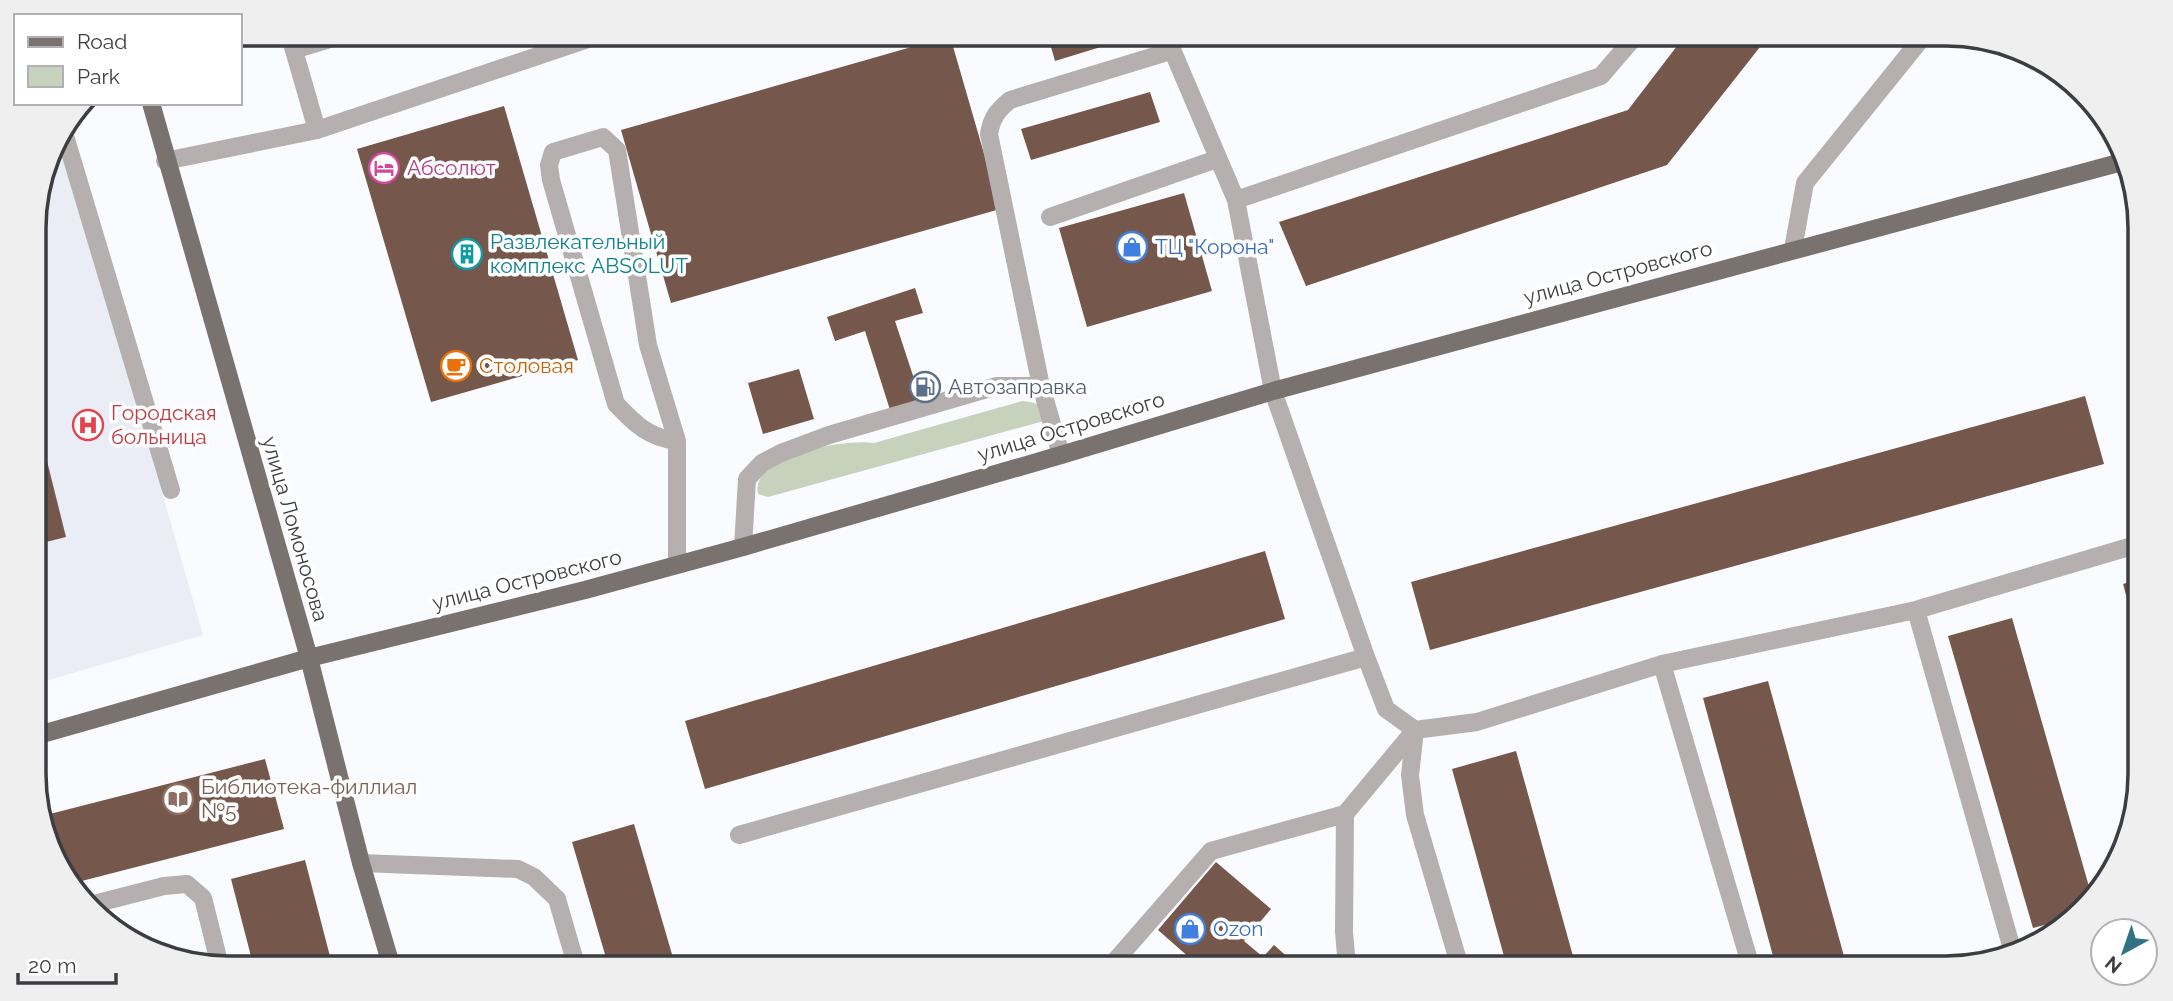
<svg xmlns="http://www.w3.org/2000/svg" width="2173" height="1001" font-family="Raleway,sans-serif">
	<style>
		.built { fill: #eaedf5 }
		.green { fill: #c7d2bc }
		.building { fill: #75574b }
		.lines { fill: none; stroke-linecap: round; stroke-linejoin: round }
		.minor { stroke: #b5b0af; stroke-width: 18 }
		.major { stroke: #7a726f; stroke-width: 18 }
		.labels { text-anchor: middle; stroke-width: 7; stroke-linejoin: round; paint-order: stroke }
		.hotel-label { font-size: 21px; fill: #b23c85; stroke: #fff; text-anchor: start }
		.culture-label { font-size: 21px; fill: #0d838f; stroke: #fff; text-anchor: start }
		.shop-label { font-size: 21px; fill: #366cbe; stroke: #fff; text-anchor: start }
		.street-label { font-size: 21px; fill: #3c3d40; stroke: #fff }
		.food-label { font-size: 21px; fill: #c56008; stroke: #fff; text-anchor: start }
		.service-label { font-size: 21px; fill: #4e5e75; stroke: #fff; text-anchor: start }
		.health-label { font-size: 21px; fill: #be3a42; stroke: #fff; text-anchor: start }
		.education-label { font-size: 21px; fill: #785e54; stroke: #fff; text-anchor: start }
		.rim { fill: none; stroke: #3c3d40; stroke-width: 3.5 }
	</style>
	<rect width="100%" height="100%" fill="#fafbff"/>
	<!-- built -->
	<path class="built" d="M 59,134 L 203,635 L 35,684 L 34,214 L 53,142 Z"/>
	<!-- green -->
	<path class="green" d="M 1022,401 C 1036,402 1044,405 1051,419 L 768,497 L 758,494 C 749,455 847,438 874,443 Z"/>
	<!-- building -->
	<path class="building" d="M 1047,33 L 1128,33 L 1130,38 L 1055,61 Z
		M 1687,33 L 1771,33 L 1667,165 L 1306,286 L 1279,222 L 1628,110 Z
		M 950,36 L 1000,209 L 671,303 L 621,130 Z
		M 1150,92 L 1160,122 L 1031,160 L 1021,129 Z
		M 504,106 L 578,360 L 431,402 L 357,149 Z
		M 1184,193 L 1212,291 L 1087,327 L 1059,228 Z
		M 915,288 L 923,313 L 895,321 L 922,403 L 891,413 L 865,331 L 835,341 L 827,317 Z
		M 799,369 L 814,419 L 763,434 L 748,383 Z
		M 2085,396 L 2104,464 L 1430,650 L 1411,582 Z
		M 39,429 L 66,537 L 34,545 L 34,430 Z
		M 1265,551 L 1285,619 L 705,789 L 685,721 Z
		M 2139,579 L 2139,634 L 2137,635 L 2123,584 Z
		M 2012,618 L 2090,890 L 2067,919 L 2033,928 L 1948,636 Z
		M 1768,681 L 1847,967 L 1776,967 L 1703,698 Z
		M 1516,751 L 1576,967 L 1507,967 L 1452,769 Z
		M 265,759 L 284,829 L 70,884 L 42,816 Z
		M 634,824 L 676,968 L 609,968 L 572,842 Z
		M 305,860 L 333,968 L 254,968 L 231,879 Z
		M 1216,862 L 1271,909 L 1244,941 L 1263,957 L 1274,945 L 1300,968 L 1184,968 L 1191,959 L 1158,930 Z"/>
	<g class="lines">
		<!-- minor -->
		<path class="minor" d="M 289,33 L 317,130
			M 1165,33 L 1236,200 L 1273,391 L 1366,657 L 1386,709 L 1415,730 L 1477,722 L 1662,664 L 1916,610 L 2139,544
			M 294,50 L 350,33
			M 63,129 L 171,490
			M 165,161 L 317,130 L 606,33
			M 1236,200 L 1601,76 L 1638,33
			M 1050,217 L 1217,159
			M 1793,249 L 1805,183 L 1926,33
			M 1061,455 L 1041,386 L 989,134 C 992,117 997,111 1010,100 L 1171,51
			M 743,547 L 747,479 L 762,463 L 781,453 L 829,435 L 997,386 L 1041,386
			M 677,565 L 677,441 L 648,345 L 617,150 L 603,137 L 553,152 L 549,165 L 551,180 L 616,404 C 635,424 649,438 677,441
			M 1916,610 L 2012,949
			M 1662,664 L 1751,967
			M 1415,730 L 1410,775 L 1415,815 L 1460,967
			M 1345,814 L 1344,932 L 1347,967
			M 739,835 L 1366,657
			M 361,863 L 518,869 L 534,877 L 557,899 L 577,968
			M 90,905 L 164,886 L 187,884 L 203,898 L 220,966
			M 1109,968 L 1211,851 L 1345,814 L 1415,730"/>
		<!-- major -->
		<path class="major" d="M 151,103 L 309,658 L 361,863 L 392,968
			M 35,736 L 309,658 L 585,590 L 743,547 L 1061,455 L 1273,391 L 2122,162"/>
	</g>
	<!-- icons -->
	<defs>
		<g id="hotel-ring" transform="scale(1.575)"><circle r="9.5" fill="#fff" stroke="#d1479c" stroke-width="1.5"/><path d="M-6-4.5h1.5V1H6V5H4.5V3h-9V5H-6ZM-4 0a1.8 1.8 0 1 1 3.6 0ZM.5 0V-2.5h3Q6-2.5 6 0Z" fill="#d1479c"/></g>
		<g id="shop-ring" transform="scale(1.575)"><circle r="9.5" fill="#fff" stroke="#3f7fe0" stroke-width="1.5"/><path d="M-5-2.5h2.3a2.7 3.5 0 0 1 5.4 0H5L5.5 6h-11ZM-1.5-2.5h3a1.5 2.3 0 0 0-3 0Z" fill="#3f7fe0"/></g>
		<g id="building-ring" transform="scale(1.575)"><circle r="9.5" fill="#fff" stroke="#0f9aa8" stroke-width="1.5"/><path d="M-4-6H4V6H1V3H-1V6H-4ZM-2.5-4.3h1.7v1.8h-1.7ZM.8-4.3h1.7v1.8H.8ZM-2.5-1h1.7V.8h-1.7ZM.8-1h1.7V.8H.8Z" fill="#0f9aa8"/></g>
		<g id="cafe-ring" transform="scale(1.575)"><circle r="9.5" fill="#fff" stroke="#e8710a" stroke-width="1.5"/><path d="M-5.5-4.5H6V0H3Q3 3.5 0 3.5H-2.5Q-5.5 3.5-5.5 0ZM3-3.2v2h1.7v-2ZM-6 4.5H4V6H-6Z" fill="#e8710a"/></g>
		<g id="fuel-ring" transform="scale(1.575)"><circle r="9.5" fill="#fff" stroke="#5c6f8a" stroke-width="1.5"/><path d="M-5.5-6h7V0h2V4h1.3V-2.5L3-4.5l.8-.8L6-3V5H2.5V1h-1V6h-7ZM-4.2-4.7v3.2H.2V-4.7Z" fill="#5c6f8a"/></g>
		<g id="hospital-ring" transform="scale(1.575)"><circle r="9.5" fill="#fff" stroke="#e0444e" stroke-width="1.5"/><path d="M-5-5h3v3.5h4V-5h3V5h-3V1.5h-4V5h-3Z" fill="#e0444e"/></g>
		<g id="library-ring" transform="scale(1.575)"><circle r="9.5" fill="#fff" stroke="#8d6e63" stroke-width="1.5"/><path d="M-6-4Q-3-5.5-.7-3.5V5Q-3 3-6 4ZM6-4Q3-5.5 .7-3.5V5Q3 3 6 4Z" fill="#8d6e63"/></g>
	</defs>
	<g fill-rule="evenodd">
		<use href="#hotel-ring" x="384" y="168"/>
		<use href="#shop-ring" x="1132" y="247"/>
		<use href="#building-ring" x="467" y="254"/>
		<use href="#cafe-ring" x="456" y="366"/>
		<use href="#fuel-ring" x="925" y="387"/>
		<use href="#hospital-ring" x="88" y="425"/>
		<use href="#library-ring" x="178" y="799"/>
		<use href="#shop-ring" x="1190" y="929"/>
	</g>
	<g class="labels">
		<!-- hotel labels -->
		<g class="hotel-label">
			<text x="407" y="175">Абсолют</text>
		</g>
		<!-- culture labels -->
		<g class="culture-label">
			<text x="490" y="249">Развлекательный<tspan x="490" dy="24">комплекс ABSOLUT</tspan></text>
		</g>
		<!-- shop labels -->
		<g class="shop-label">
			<text x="1155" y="254">ТЦ "Корона"</text>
			<text x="1213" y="936">Ozon</text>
		</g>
		<!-- street labels -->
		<g class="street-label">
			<text transform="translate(1618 273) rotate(-15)" y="7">улица Островского</text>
			<text transform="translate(1071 427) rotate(-17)" y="7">улица Островского</text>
			<text transform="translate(295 529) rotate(74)" y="7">улица Ломоносова</text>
			<text transform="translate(527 580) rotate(-14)" y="7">улица Островского</text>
		</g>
		<!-- food labels -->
		<g class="food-label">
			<text x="479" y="373">Столовая</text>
		</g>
		<!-- service labels -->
		<g class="service-label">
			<text x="948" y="394">Автозаправка</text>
		</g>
		<!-- health labels -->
		<g class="health-label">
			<text x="111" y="420">Городская<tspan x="111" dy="24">больница</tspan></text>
		</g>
		<!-- education labels -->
		<g class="education-label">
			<text x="201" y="794">Библиотека-филлиал<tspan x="201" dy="24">№5</tspan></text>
		</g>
	</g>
	<!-- crop -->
	<path d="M0 0H2173V1001H0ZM228 46H1946A182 182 0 0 1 2128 228V774A182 182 0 0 1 1946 956H228A182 182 0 0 1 46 774V228A182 182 0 0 1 228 46Z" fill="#efeff0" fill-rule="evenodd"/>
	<path class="rim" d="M228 46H1946A182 182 0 0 1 2128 228V774A182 182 0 0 1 1946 956H228A182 182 0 0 1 46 774V228A182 182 0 0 1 228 46Z"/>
	<!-- legend -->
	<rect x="14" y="14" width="228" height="91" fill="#ffffff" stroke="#b1b1b3" stroke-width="2"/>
	<rect x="28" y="37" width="35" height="10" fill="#7a726f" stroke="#b1b1b3" stroke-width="2"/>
	<text x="77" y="49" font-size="21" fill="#3c3d40">Road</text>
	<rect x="28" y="66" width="35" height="21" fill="#c7d2bc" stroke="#b1b1b3" stroke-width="2"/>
	<text x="77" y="84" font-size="21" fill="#3c3d40">Park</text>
	<!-- north arrow -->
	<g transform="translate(2124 952) rotate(220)"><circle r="33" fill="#ffffff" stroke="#b1b1b3" stroke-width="2"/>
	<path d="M0-5L12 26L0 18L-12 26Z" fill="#317385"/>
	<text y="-10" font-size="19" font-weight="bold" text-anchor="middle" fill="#3c3d40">N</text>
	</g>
	<!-- scale -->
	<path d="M18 973v10h98v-10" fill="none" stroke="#3c3d40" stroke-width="3.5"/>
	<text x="28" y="973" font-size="21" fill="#3c3d40" stroke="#ffffff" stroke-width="5" paint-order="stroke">20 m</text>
</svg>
